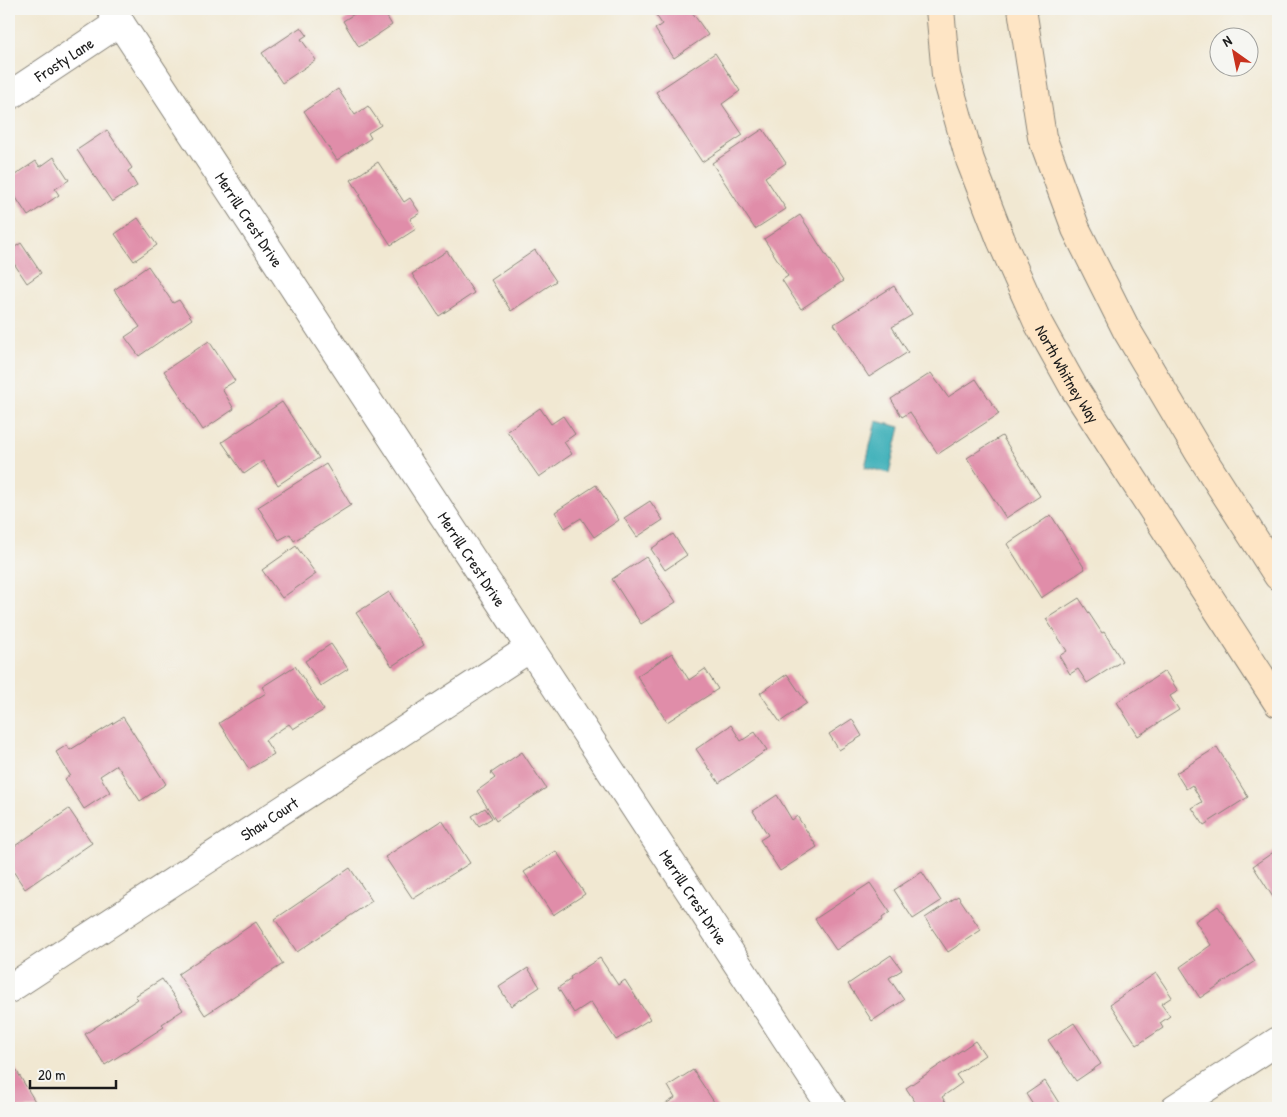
<svg xmlns="http://www.w3.org/2000/svg" width="1287" height="1117" font-family="'Patrick Hand',sans-serif">
	<style>
		.water { fill: #41b1ba; stroke: #2e666b }
		.building { fill: #e08da9 }
		.lines { fill: none; stroke-linecap: round; stroke-linejoin: round }
		.minor-casing { stroke: #868277; stroke-width: 30 }
		.secondary-casing { stroke: #868277; stroke-width: 30 }
		.minor { stroke: #fff; stroke-width: 28 }
		.secondary { stroke: #fee5c5; stroke-width: 28 }
		.labels { text-anchor: middle; stroke-width: 4; stroke-linejoin: round; paint-order: stroke }
		.street-label { font-size: 16px; fill: #1c1c1c; stroke: #f6f6f2 }
	</style>
	<rect width="100%" height="100%" fill="#f6f6f2"/>
	<filter id="ink" filterUnits="userSpaceOnUse"><feTurbulence type="fractalNoise" baseFrequency=".02" numOctaves="2"/><feDisplacementMap in="SourceGraphic" scale="10" xChannelSelector="R" yChannelSelector="G"/><feConvolveMatrix kernelMatrix="1 2 1 2 8 2 1 2 1" color-interpolation-filters="sRGB"/></filter>
	<filter id="wash" filterUnits="userSpaceOnUse"><feTurbulence type="fractalNoise" baseFrequency=".0096" numOctaves="4" result="noise"/><feDisplacementMap in="SourceGraphic" scale="20" xChannelSelector="R" yChannelSelector="G"/><feGaussianBlur stdDeviation="1.12" result="paint"/><feColorMatrix in="noise" values="0 0 0 0 0 0 0 0 0 0 0 0 0 0 0 0 0 1.4 0 .05"/><feComposite in="paint" operator="in"/></filter>
	<g filter="url(#wash)">
		<rect width="100%" height="100%" fill="#f1e8d2"/>
		<!-- water -->
		<path class="water" d="M 876,421 L 900,427 L 889,473 L 865,467 Z"/>
		<g id="blocks">
			<!-- building -->
			<path class="building" d="M 362,9 L 382,9 L 392,25 L 359,47 L 343,21 Z
				M 652,9 L 690,9 L 708,35 L 674,58 L 655,29 L 662,24 Z
				M 301,27 L 307,35 L 301,39 L 316,60 L 282,83 L 262,53 Z
				M 715,53 L 740,91 L 722,104 L 743,135 L 702,162 L 656,92 Z
				M 338,89 L 355,115 L 368,106 L 381,125 L 368,133 L 371,138 L 337,160 L 304,111 Z
				M 763,129 L 786,163 L 765,177 L 786,209 L 755,229 L 712,163 Z
				M 107,130 L 132,168 L 128,171 L 137,186 L 112,202 L 77,150 Z
				M 54,157 L 69,180 L 55,189 L 59,195 L 28,216 L 9,187 L 9,179 L 36,161 L 40,167 Z
				M 378,162 L 404,202 L 410,198 L 420,213 L 410,219 L 416,229 L 391,245 L 359,196 L 361,195 L 351,180 Z
				M 800,215 L 843,281 L 801,309 L 782,280 L 788,276 L 764,239 Z
				M 138,218 L 157,245 L 134,261 L 115,234 Z
				M 9,225 L 15,234 L 9,238 Z
				M 21,243 L 41,273 L 27,283 L 9,256 L 9,251 Z
				M 535,250 L 556,281 L 511,311 L 491,280 Z
				M 447,251 L 474,293 L 439,316 L 412,274 Z
				M 148,266 L 173,303 L 179,300 L 192,319 L 139,356 L 125,337 L 140,327 L 114,290 Z
				M 894,286 L 912,315 L 892,327 L 908,352 L 869,377 L 834,324 Z
				M 209,341 L 235,381 L 222,389 L 234,409 L 203,430 L 164,371 Z
				M 931,373 L 948,397 L 976,379 L 999,414 L 938,454 L 910,412 L 902,417 L 891,399 Z
				M 282,402 L 319,458 L 278,485 L 263,461 L 244,474 L 222,442 Z
				M 540,408 L 551,424 L 563,416 L 575,434 L 564,442 L 572,454 L 539,477 L 507,431 Z
				M 1002,436 L 1040,496 L 1006,518 L 967,458 Z
				M 326,464 L 351,505 L 294,541 L 290,534 L 279,540 L 258,507 Z
				M 596,485 L 619,520 L 594,537 L 581,518 L 565,528 L 555,512 Z
				M 650,501 L 663,520 L 637,537 L 624,518 Z
				M 1051,515 L 1085,569 L 1041,598 L 1007,544 Z
				M 673,534 L 687,555 L 665,570 L 651,549 Z
				M 296,546 L 316,574 L 282,598 L 262,570 Z
				M 646,557 L 676,602 L 641,624 L 612,579 Z
				M 389,592 L 424,645 L 392,666 L 356,613 Z
				M 1079,598 L 1102,633 L 1104,632 L 1122,661 L 1087,683 L 1078,669 L 1070,674 L 1059,656 L 1067,651 L 1046,619 Z
				M 331,644 L 348,669 L 321,686 L 305,661 Z
				M 672,653 L 689,680 L 705,669 L 718,689 L 667,722 L 637,676 Z
				M 295,666 L 324,710 L 293,729 L 289,724 L 265,740 L 274,754 L 249,769 L 219,723 L 266,693 L 262,687 Z
				M 1165,671 L 1178,691 L 1170,696 L 1179,710 L 1138,736 L 1117,702 Z
				M 787,674 L 807,703 L 780,722 L 760,693 Z
				M 123,717 L 166,784 L 140,801 L 117,765 L 100,776 L 110,792 L 84,809 L 65,779 L 70,775 L 56,752 L 67,745 L 70,750 Z
				M 852,719 L 862,736 L 839,750 L 829,734 Z
				M 731,725 L 741,741 L 755,732 L 767,750 L 719,783 L 696,749 Z
				M 1217,747 L 1248,797 L 1204,825 L 1192,808 L 1202,802 L 1192,785 L 1186,789 L 1176,773 Z
				M 522,752 L 546,788 L 496,821 L 477,791 L 495,778 L 491,773 Z
				M 777,795 L 792,820 L 797,816 L 817,847 L 780,871 L 760,840 L 768,835 L 753,811 Z
				M 485,808 L 492,818 L 479,826 L 472,816 Z
				M 69,809 L 92,843 L 25,889 L 9,865 L 9,850 Z
				M 442,820 L 470,863 L 413,899 L 385,857 Z
				M 1278,849 L 1278,905 L 1253,866 Z
				M 556,851 L 585,894 L 553,915 L 524,872 Z
				M 350,868 L 372,901 L 297,952 L 275,919 Z
				M 922,872 L 941,901 L 913,919 L 894,890 Z
				M 870,883 L 890,912 L 882,918 L 883,920 L 836,950 L 815,919 Z
				M 958,896 L 981,930 L 948,952 L 925,918 Z
				M 1218,906 L 1255,961 L 1200,998 L 1180,967 L 1211,945 L 1195,921 Z
				M 256,922 L 283,964 L 205,1015 L 178,974 Z
				M 891,955 L 902,970 L 889,978 L 904,1000 L 872,1021 L 848,984 Z
				M 600,958 L 618,985 L 625,980 L 650,1019 L 616,1040 L 591,1002 L 574,1013 L 558,988 L 571,979 L 570,977 Z
				M 528,968 L 540,987 L 511,1006 L 499,987 Z
				M 1156,973 L 1172,997 L 1161,1004 L 1170,1016 L 1160,1023 L 1163,1028 L 1137,1045 L 1110,1004 Z
				M 162,979 L 183,1010 L 162,1024 L 164,1027 L 105,1065 L 85,1034 L 138,999 L 135,996 Z
				M 1074,1023 L 1101,1064 L 1076,1081 L 1048,1040 Z
				M 975,1041 L 985,1055 L 956,1075 L 962,1083 L 942,1097 L 947,1104 L 940,1108 L 919,1108 L 906,1088 Z
				M 12,1063 L 39,1108 L 9,1108 L 9,1065 Z
				M 693,1070 L 718,1108 L 659,1108 L 675,1098 L 668,1086 Z
				M 1045,1081 L 1059,1103 L 1051,1108 L 1035,1108 L 1026,1094 Z"/>
		</g>
	</g>
	<g filter="url(#ink)">
		<use href="#blocks" fill-opacity="0" stroke="#868277" stroke-width="1"/>
		<g class="lines">
			<!-- minor casing -->
			<g class="minor-casing">
				<g id="minor">
					<path id="s1" d="M 111,9 L 832,1108"/>
					<path id="s2" d="M 9,96 L 120,22"/>
					<path id="s3" d="M 9,989 L 530,648"/>
					<path d="M 1175,1108 L 1278,1041"/>
				</g>
			</g>
			<!-- secondary casing -->
			<g class="secondary-casing">
				<g id="secondary">
					<path id="s4" d="M 940,9 L 946,75 L 970,160 L 1001,240 L 1038,323 L 1074,388 L 1278,703"/>
					<path d="M 1022,9 L 1042,137 L 1076,229 L 1126,329 L 1200,454 L 1278,576"/>
				</g>
			</g>
			<!-- minor -->
			<use href="#minor" class="minor"/>
			<!-- secondary -->
			<use href="#secondary" class="secondary"/>
		</g>
	</g>
	<g class="labels">
		<!-- street labels -->
		<g class="street-label">
			<text dy="6" stroke="none"><textPath href="#s2" startOffset="66">Frosty Lane</textPath></text>
			<text dy="6" stroke="none"><textPath href="#s1" startOffset="252">Merrill Crest Drive</textPath></text>
			<text dy="6" stroke="none"><textPath href="#s4" startOffset="390">North Whitney Way</textPath></text>
			<text dy="6" stroke="none"><textPath href="#s1" startOffset="658">Merrill Crest Drive</textPath></text>
			<text dy="6" stroke="none"><textPath href="#s3" startOffset="311">Shaw Court</textPath></text>
			<text dy="6" stroke="none"><textPath href="#s1" startOffset="1062">Merrill Crest Drive</textPath></text>
		</g>
	</g>
	<!-- margin -->
	<rect width="1287" height="1117" fill="none" stroke="#f6f6f2" stroke-width="30"/>
	<!-- north arrow -->
	<g transform="translate(1234 52) rotate(327)"><circle r="24" fill="#f6f6f2" stroke="#9f9f9c"/>
	<path d="M0-4L9 19L0 12L-9 19Z" fill="#c8321e"/>
	<text y="-8" font-size="14" font-weight="bold" text-anchor="middle" fill="#1c1c1c">N</text>
	</g>
	<!-- scale -->
	<path d="M30 1080v8h86v-8" fill="none" stroke="#1c1c1c" stroke-width="2.5"/>
	<text x="38" y="1080" font-size="15" fill="#1c1c1c" stroke="#f6f6f2" stroke-width="4" paint-order="stroke">20 m</text>
</svg>
